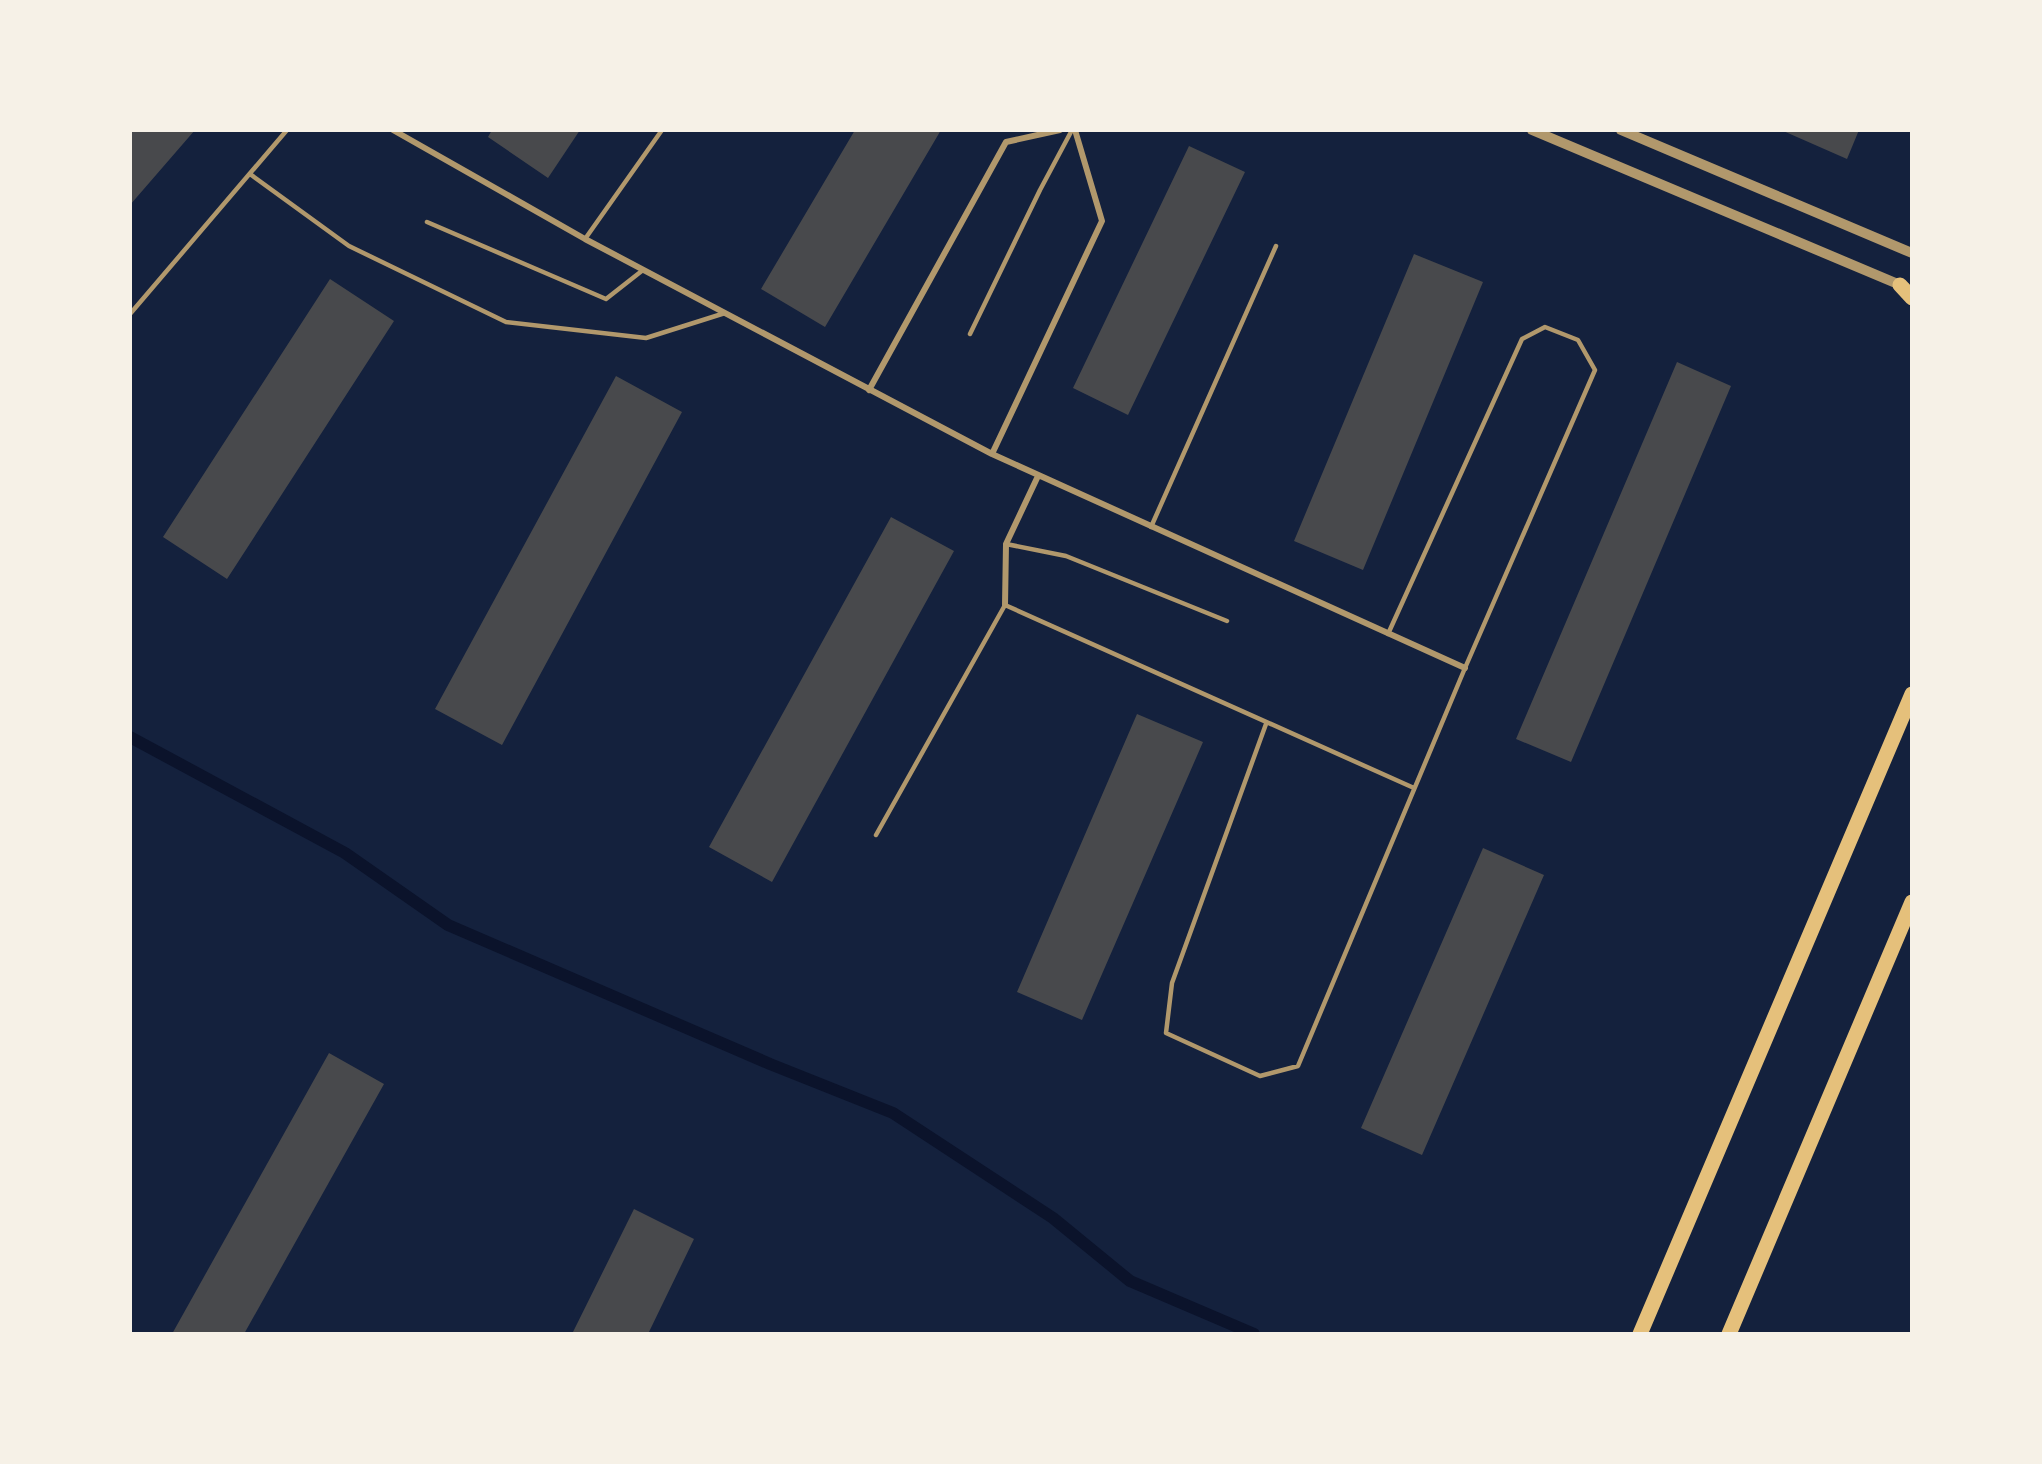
<svg xmlns="http://www.w3.org/2000/svg" width="2042" height="1464" font-family="'Archivo Narrow',sans-serif">
	<style>
		.lines { fill: none; stroke-linecap: round; stroke-linejoin: round }
		.stream { stroke: #0b132b; stroke-width: 12 }
		.building { fill: #48494c }
		.service { stroke: #b1986c; stroke-width: 4.5 }
		.minor { stroke: #b1986c; stroke-width: 6 }
		.tertiary { stroke: #b1986c; stroke-width: 10 }
		.primary { stroke: #e5c07b; stroke-width: 15 }
	</style>
	<rect width="100%" height="100%" fill="#14213d"/>
	<g class="lines">
		<!-- stream -->
		<path class="stream" d="M 130,737 L 345,853 L 448,925 L 770,1064 L 893,1113 L 1053,1218 L 1130,1281 L 1254,1334"/>
	</g>
	<!-- building -->
	<path class="building" d="M 130,130 L 195,130 L 130,205 Z
		M 492,130 L 580,130 L 548,178 L 488,137 Z
		M 855,130 L 941,130 L 825,327 L 761,289 Z
		M 1781,130 L 1859,130 L 1847,159 Z
		M 1189,146 L 1245,172 L 1128,415 L 1073,388 Z
		M 1414,254 L 1483,282 L 1363,570 L 1294,541 Z
		M 330,279 L 394,321 L 227,579 L 163,537 Z
		M 1677,362 L 1731,386 L 1571,762 L 1516,739 Z
		M 616,376 L 682,412 L 502,745 L 435,709 Z
		M 891,517 L 954,551 L 772,882 L 709,847 Z
		M 1137,714 L 1203,742 L 1082,1020 L 1017,992 Z
		M 1483,848 L 1544,875 L 1422,1155 L 1361,1128 Z
		M 329,1053 L 384,1084 L 244,1334 L 172,1334 Z
		M 634,1209 L 694,1239 L 648,1334 L 572,1334 Z"/>
	<g class="lines">
		<!-- service -->
		<path class="service" d="M 250,174 L 349,246 L 506,322 L 646,338 L 725,313
			M 427,222 L 606,299 L 643,270
			M 585,239 L 662,130
			M 130,314 L 287,130
			M 970,334 L 1040,190 L 1072,130
			M 1151,527 L 1276,246
			M 1006,544 L 1066,556 L 1227,621
			M 1266,724 L 1172,983 L 1166,1033 L 1260,1076 L 1298,1066 L 1465,668 L 1595,370 L 1578,340 L 1545,327 L 1522,339 L 1388,634
			M 876,835 L 1005,605 L 1414,788"/>
		<!-- minor -->
		<path class="minor" d="M 393,130 L 585,239 L 992,454 L 1465,668
			M 869,390 L 1006,142 L 1060,130
			M 992,454 L 1102,221 L 1075,130
			M 1005,605 L 1006,544 L 1038,476"/>
		<!-- tertiary -->
		<path class="tertiary" d="M 1532,130 L 1905,287
			M 1621,130 L 1912,253"/>
		<!-- primary -->
		<path class="primary" d="M 1900,285 L 1912,298
			M 1640,1334 L 1912,694
			M 1729,1334 L 1912,902"/>
	</g>
	<!-- border -->
	<rect width="2042" height="1464" fill="none" stroke="#f6f1e7" stroke-width="264"/>
</svg>
